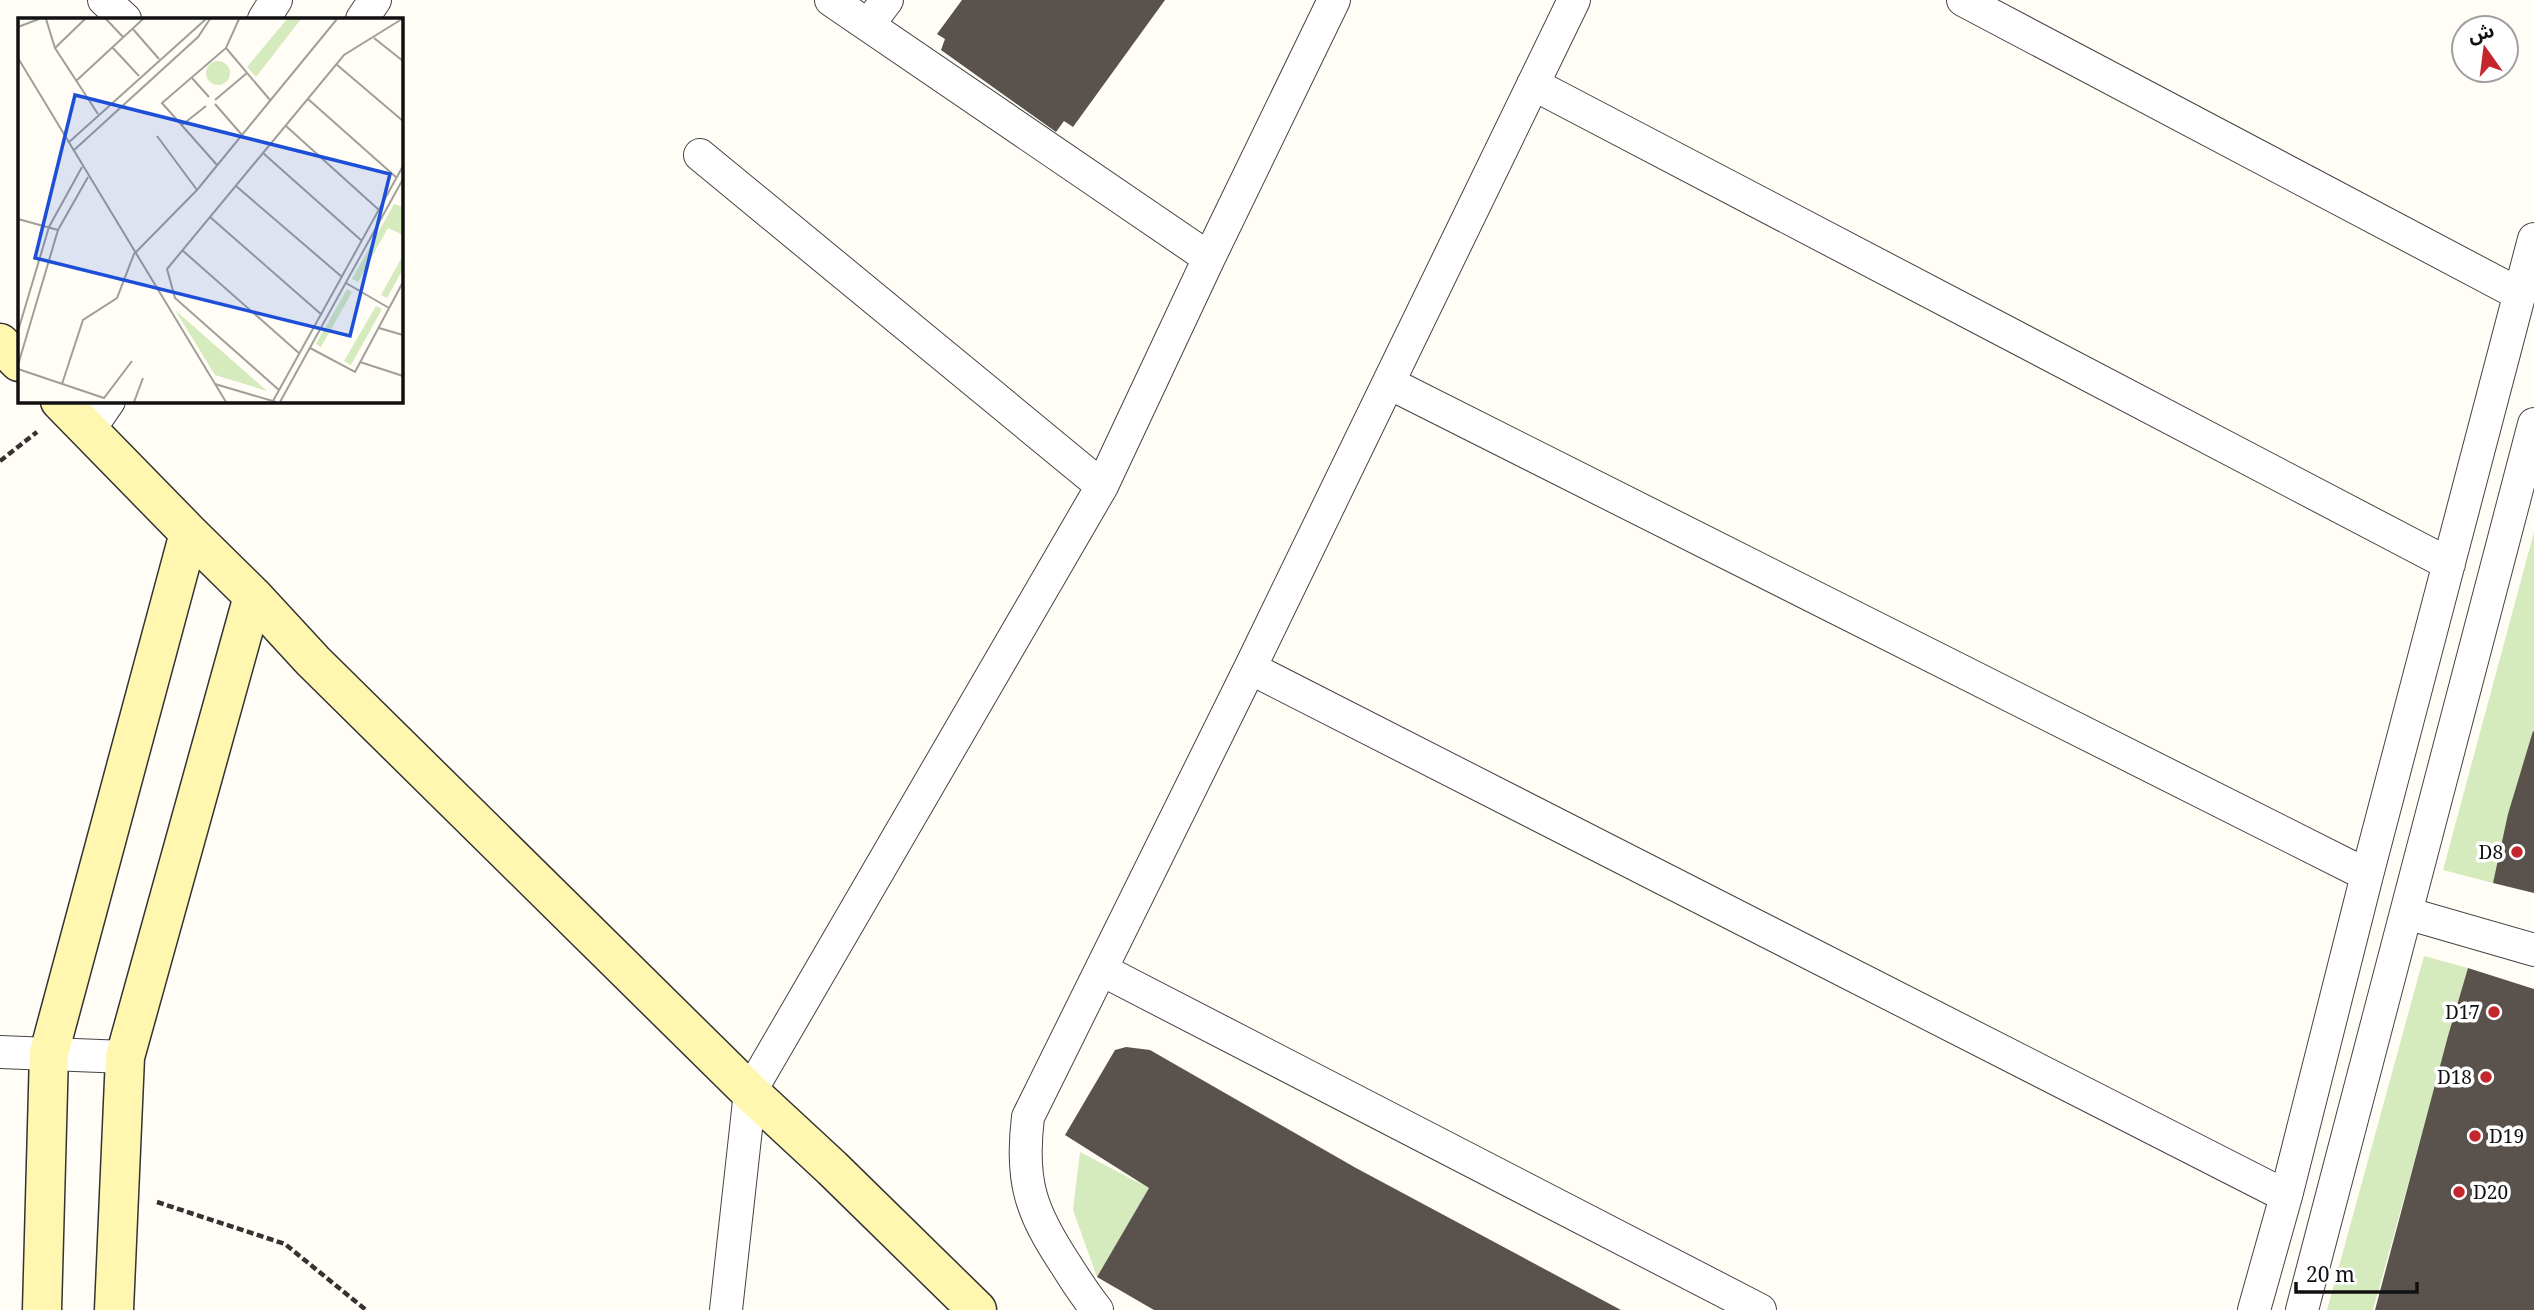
<svg xmlns="http://www.w3.org/2000/svg" width="2534" height="1310" font-family="'Noto Serif','Noto Sans Arabic',serif">
	<style>
		.green { fill: #d5ebbd }
		.building { fill: #5a524d }
		.lines { fill: none; stroke-linecap: round; stroke-linejoin: round }
		.street-casing { stroke: #444; stroke-width: 34 }
		.secondary-casing { stroke: #333; stroke-width: 41 }
		.path { stroke: #333; stroke-width: 4.5; stroke-dasharray: 7 3.5; stroke-linecap: butt }
		.street { stroke: #fff; stroke-width: 32 }
		.secondary { stroke: #fff6b0; stroke-width: 38 }
		.poi-dot { fill: #c4262e; stroke: #fff; stroke-width: 2.5 }
		.labels { text-anchor: middle; stroke-width: 7; stroke-linejoin: round; paint-order: stroke }
		.poi-label { font-size: 19px; fill: #111; stroke: #fff; text-anchor: end }
		.inset-road { fill: none; stroke: #a09f9a; stroke-width: 2 }
		.view { fill: #1d4ed8; fill-opacity: 0.15; stroke: #1d4ed8; stroke-width: 3.5 }
		.inset-edge { fill: none; stroke: #111; stroke-width: 3.5 }
	</style>
	<rect width="100%" height="100%" fill="#fffdf5"/>
	<!-- green -->
	<path class="green" d="M 2534,532 L 2534,730 L 2493,883 L 2443,870 Z
		M 2424,956 L 2468,968 L 2373,1310 L 2327,1310 Z
		M 1080,1152 L 1149,1188 L 1097,1277 L 1073,1210 Z"/>
	<!-- building -->
	<path class="building" d="M 962,0 L 1165,0 L 1073,127 L 1064,121 L 1056,132 L 941,50 L 945,39 L 937,34 Z
		M 2533,731 L 2534,732 L 2534,893 L 2493,883 L 2508,814 Z
		M 2468,968 L 2534,989 L 2534,1310 L 2375,1310 L 2448,1036 Z
		M 1126,1047 L 1150,1050 L 1356,1168 L 1621,1310 L 1154,1310 L 1097,1277 L 1149,1188 L 1065,1135 L 1115,1050 Z"/>
	<g class="lines">
		<!-- street casing -->
		<g class="street-casing">
			<path id="street" d="M 104,0 L 125,19
				M 831,0 L 1209,258
				M 1963,0 L 2519,294
				M 264,19 L 276,0
				M 362,19 L 375,0
				M 868,25 L 887,0
				M 1533,84 L 2449,564
				M 700,155 L 1102,486
				M 1389,383 L 2367,875
				M 89,430 L 109,401
				M 1250,668 L 2286,1196
				M 2406,913 L 2534,950
				M 1102,970 L 1760,1310
				M 0,1052 L 125,1057
				M 726,1310 L 750,1092 L 1102,486 L 1209,258 L 1334,0
				M 1097,1310 C 1086,1296 1076,1281 1066,1265 C 1031,1212 1020,1182 1028,1117 L 1250,668 L 1574,0
				M 2254,1310 L 2286,1196 L 2367,875 L 2534,239
				M 2302,1310 L 2534,424"/>
		</g>
		<!-- secondary casing -->
		<g class="secondary-casing">
			<path id="secondary" d="M 0,343 L 19,362
				M 60,401 L 189,533 L 253,596 L 313,661 L 750,1092 L 832,1168 L 977,1310
				M 42,1310 L 49,1053 L 189,533
				M 114,1310 L 125,1057 L 253,596"/>
		</g>
		<!-- path -->
		<path class="path" d="M 0,461 L 37,432
			M 157,1202 L 285,1244 L 366,1310"/>
		<!-- street -->
		<use href="#street" class="street"/>
		<!-- secondary -->
		<use href="#secondary" class="secondary"/>
	</g>
	<!-- markers -->
	<g class="poi-dot">
		<circle cx="2517" cy="852" r="7"/>
		<circle cx="2494" cy="1012" r="7"/>
		<circle cx="2486" cy="1077" r="7"/>
		<circle cx="2475" cy="1136" r="7"/>
		<circle cx="2459" cy="1192" r="7"/>
	</g>
	<g class="labels">
		<!-- poi labels -->
		<g class="poi-label">
			<text x="2503" y="859">D8</text>
			<text x="2480" y="1019">D17</text>
			<text x="2472" y="1084">D18</text>
			<text x="2489" y="1143" text-anchor="start">D19</text>
			<text x="2473" y="1199" text-anchor="start">D20</text>
		</g>
	</g>
	<!-- overview -->
	<g transform="translate(18 18)">
		<rect width="385" height="385" fill="#fffdf5"/>
		<path d="M 269,1 L 283,1 L 238,59 L 229,49 ZM188 55a12 12 0 1 1 24 0a12 12 0 1 1-24 0ZM 376,186 L 385,189 L 385,217 L 370,210 L 340,264 L 334,261 ZM 385,237 L 385,251 L 369,280 L 363,277 ZM 329,271 L 334,274 L 303,329 L 298,326 ZM 358,288 L 364,291 L 333,347 L 326,343 ZM 157,292 L 249,373 L 197,357 Z" fill="#d5ebbd"/>
		<path class="inset-road" d="M 28,1 L 37,30 L 80,96M 88,1 L 105,19M 0,9 L 21,1M 114,10 L 141,41M 356,20 L 385,43M 94,29 L 121,58M 37,30 L 67,1M 208,30 L 252,82M 0,40 L 208,384M 318,46 L 385,103M 174,60 L 191,79M 58,63 L 125,1M 290,81 L 379,160M 197,82 L 229,55M 197,86 L 224,117M 164,107 L 188,88M 268,108 L 361,192M 139,118 L 179,172M 50,125 L 188,1M 55,133 L 180,19 L 192,1M 245,135 L 344,223M 199,147 L 144,85 L 208,30 L 221,1M 218,168 L 324,259M 192,199 L 304,297M 0,201 L 40,212M 164,232 L 282,336M 328,265 L 371,290M 361,310 L 385,317M 0,313 L 31,209 L 64,149M 292,330 L 337,354 L 385,264M 342,344 L 385,358M 0,347 L 40,212 L 70,159M 0,351 L 86,380 L 114,343M 44,366 L 65,302 L 99,280 L 116,236 L 179,172 L 319,1M 197,366 L 258,384M 261,372 L 157,280 L 149,251 L 326,37 L 384,1M 255,383 L 385,148M 116,384 L 125,360M 262,384 L 385,161"/>
		<path class="view" d="M 57,77 L 372,156 L 332,318 L 17,240 Z"/>
		<rect width="385" height="385" class="inset-edge"/>
	</g>
	<!-- north arrow -->
	<g transform="translate(2485 49) rotate(346)"><circle r="33" fill="#ffffff" stroke="#a0a0a0" stroke-width="2"/>
	<path d="M0-5L12 26L0 18L-12 26Z" fill="#c4262e"/>
	<text y="-10" font-size="19" font-weight="bold" text-anchor="middle" fill="#111111">ش</text>
	</g>
	<!-- scale -->
	<path d="M2296 1282v10h121v-10" fill="none" stroke="#111111" stroke-width="3.5"/>
	<text x="2306" y="1282" font-size="21" fill="#111111" stroke="#ffffff" stroke-width="5" paint-order="stroke">20 m</text>
</svg>
